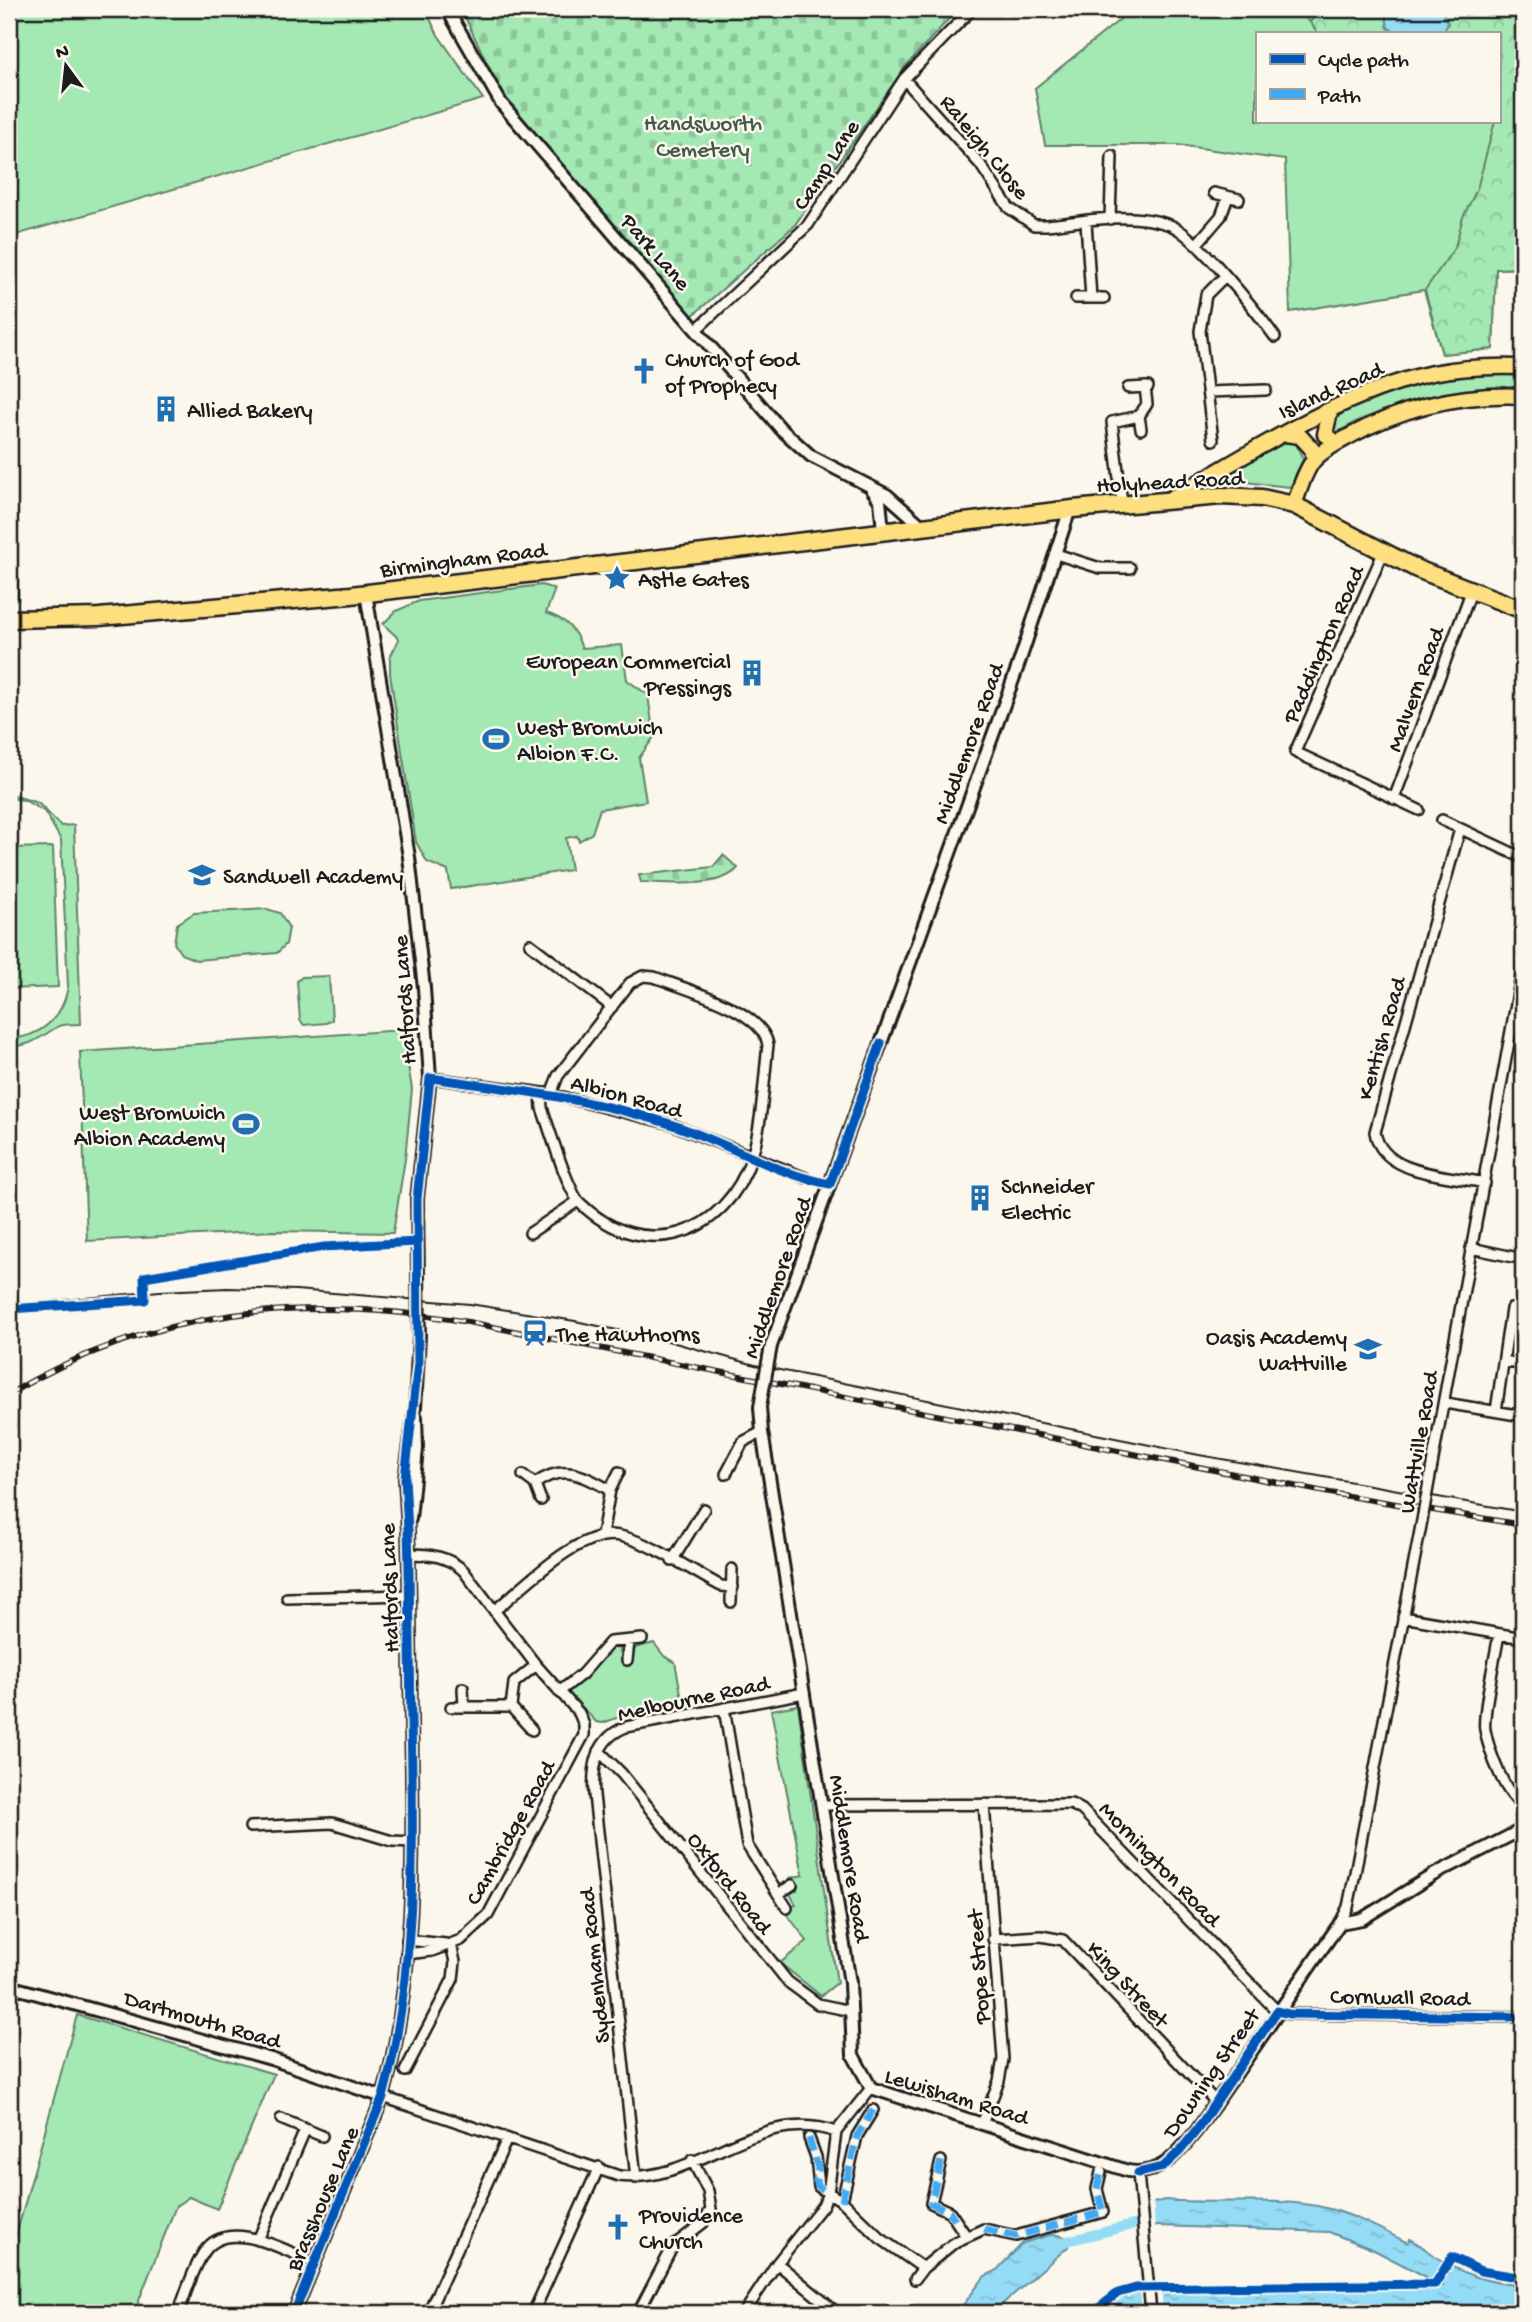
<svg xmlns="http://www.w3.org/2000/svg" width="1532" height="2322" font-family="'Gochi Hand',sans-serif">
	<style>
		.green { fill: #a4e8b4; stroke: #608268; stroke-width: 2; fill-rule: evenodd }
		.forest { fill: url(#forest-crowns); stroke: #608268; stroke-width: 2 }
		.cemetery { fill: url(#cemetery-stones); stroke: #608268; stroke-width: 2 }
		.water { fill: url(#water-ripples); stroke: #648f9f; stroke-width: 2 }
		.pier { fill: #fbf7ec }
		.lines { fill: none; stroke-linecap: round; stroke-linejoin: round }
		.canal { stroke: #94dcf6; stroke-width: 10 }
		.minor-casing { stroke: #1c1c1c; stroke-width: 14 }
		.tertiary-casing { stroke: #1c1c1c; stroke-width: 16 }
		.primary-casing { stroke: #1c1c1c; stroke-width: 19 }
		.trunk-casing { stroke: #1c1c1c; stroke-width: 21 }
		.minor { stroke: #fbf7ec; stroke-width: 9 }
		.tertiary { stroke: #fbf7ec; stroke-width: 10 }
		.primary { stroke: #fedf80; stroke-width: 14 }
		.trunk { stroke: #fedf80; stroke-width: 16 }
		.tram { stroke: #1c1c1c; stroke-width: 2 }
		.rail-casing { stroke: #1c1c1c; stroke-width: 6 }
		.rail { stroke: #fbf7ec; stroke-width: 3.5; stroke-dasharray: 10; stroke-linecap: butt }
		.minor-bridge-casing { stroke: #1c1c1c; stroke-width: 14; stroke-linecap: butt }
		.tertiary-bridge-casing { stroke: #1c1c1c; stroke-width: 16; stroke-linecap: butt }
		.minor-bridge { stroke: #fbf7ec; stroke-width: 9 }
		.tertiary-bridge { stroke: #fbf7ec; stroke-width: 10 }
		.quiet { stroke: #3fa9f5; stroke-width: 7; stroke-dasharray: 14 7; stroke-linecap: butt }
		.cycleway-casing { stroke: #fbf7ec; stroke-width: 13 }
		.cycleway { stroke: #0057b8; stroke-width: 9 }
		.labels { text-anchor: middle; stroke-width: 5; stroke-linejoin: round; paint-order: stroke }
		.park-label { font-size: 23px; fill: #45594a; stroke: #fbf7ec }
		.street-label { font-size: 23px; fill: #1c1c1c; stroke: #fbf7ec }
		.poi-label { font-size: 23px; fill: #1c1c1c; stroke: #fbf7ec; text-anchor: start }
	</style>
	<defs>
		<pattern id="forest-crowns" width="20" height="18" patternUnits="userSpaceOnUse" patternTransform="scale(1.75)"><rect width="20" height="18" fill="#a4e8b4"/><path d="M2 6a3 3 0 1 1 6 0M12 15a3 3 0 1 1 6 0" fill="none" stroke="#8dc69a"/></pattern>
		<pattern id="cemetery-stones" width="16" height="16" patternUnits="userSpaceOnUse" patternTransform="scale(1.75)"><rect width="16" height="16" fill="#a4e8b4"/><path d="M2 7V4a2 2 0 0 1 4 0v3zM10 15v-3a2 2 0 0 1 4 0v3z" fill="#8dc69a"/></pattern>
		<pattern id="water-ripples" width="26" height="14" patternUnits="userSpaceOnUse" patternTransform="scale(1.75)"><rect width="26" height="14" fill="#94dcf6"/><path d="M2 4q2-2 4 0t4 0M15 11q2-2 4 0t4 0" fill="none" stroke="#7fbcd2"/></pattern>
	</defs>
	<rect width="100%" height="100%" fill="#fbf7ec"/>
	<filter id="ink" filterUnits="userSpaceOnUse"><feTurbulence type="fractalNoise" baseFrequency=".0143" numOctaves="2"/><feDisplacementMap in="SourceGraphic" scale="14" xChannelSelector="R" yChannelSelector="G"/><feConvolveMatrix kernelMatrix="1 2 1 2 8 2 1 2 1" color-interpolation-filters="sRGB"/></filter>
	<g filter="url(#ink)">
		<!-- green -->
		<path class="green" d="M 9,9 L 425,9 L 438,35 L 483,99 L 9,237 Z
			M 1133,9 L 1297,9 L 1310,22 L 1321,9 L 1523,9 L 1523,268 L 1496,269 L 1493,349 L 1442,354 L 1424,290 L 1290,312 L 1285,160 L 1178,145 L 1045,145 L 1035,88 ZM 1257,33 L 1499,33 L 1499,121 L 1257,121 Z
			M 1523,371 L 1523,389 C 1467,386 1415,398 1362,419 C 1352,423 1344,430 1333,433 L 1330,426 C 1365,380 1470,372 1523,371 Z
			M 1285,442 L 1296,444 L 1303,459 L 1294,483 L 1289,487 L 1220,479 Z
			M 9,555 L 18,577 L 18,600 L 9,601 Z
			M 541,585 L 555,589 L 546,613 C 566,619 575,629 582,648 L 622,645 L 627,680 L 648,695 L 654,737 L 639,758 L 646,801 L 600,809 L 592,833 L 579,841 L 577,836 L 566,838 L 571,870 L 451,889 L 448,871 L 427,862 L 416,842 L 390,674 L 390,657 L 399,639 L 383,624 L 396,611 L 419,601 Z
			M 9,794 L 38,803 L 61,826 L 74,825 L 81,1024 C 74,1025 63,1023 57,1027 C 40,1037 31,1047 9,1046 L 9,1039 C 41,1037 63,1018 68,986 L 61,840 L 45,812 L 24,800 L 9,798 Z
			M 53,847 L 58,987 L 9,989 L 9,848 Z
			M 267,909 L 280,913 L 289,928 L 286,944 L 277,953 L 196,960 L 181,954 L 174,943 L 177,924 L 194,913 Z
			M 329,976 L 332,1020 L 326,1023 L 304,1025 L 300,1020 L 297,981 L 302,977 Z
			M 402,1030 L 412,1089 L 405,1159 L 393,1233 L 272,1231 L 87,1241 L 80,1052 Z
			M 654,1643 L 664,1656 L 675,1662 L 683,1704 L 627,1714 L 603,1723 L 596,1722 L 568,1692 C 577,1684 587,1677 594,1668 C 602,1657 603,1649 618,1646 L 623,1659 L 631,1660 L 635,1648 Z
			M 798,1705 L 837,1983 L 821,1996 L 780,1963 L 807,1941 L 784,1910 L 796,1905 L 790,1894 L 797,1890 L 790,1878 L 803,1875 L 771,1710 Z
			M 77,2015 L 274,2074 L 217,2209 L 189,2197 L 176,2206 L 134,2313 L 9,2313 L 9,2261 Z"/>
		<!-- forest -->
		<path class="forest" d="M 1321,9 L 1389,9 L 1386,15 L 1388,28 L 1398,33 L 1318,33 L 1310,22 Z
			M 1441,9 L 1515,9 L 1523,17 L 1521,221 L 1523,268 L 1496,269 L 1493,349 L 1442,354 L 1425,290 L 1455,247 L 1463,217 L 1477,189 L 1495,121 L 1499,121 L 1499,33 L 1443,33 L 1448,23 Z"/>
		<!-- cemetery -->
		<path class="cemetery" d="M 461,9 L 958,9 L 905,67 L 794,226 L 691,317 L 504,98 Z
			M 723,855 L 738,868 C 720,889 667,883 641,882 L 639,875 L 713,867 Z"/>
		<!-- water -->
		<path class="water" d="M 1389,9 L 1441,9 L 1448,23 L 1443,33 L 1398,33 L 1388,28 L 1386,15 Z
			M 1165,2200 C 1215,2205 1268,2197 1317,2206 C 1349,2212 1379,2228 1408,2243 L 1410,2239 C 1420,2244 1425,2249 1433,2255 C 1459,2273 1492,2285 1523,2285 L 1523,2305 L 1164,2306 L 1127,2313 L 1098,2313 L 1120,2296 L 1137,2291 L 1444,2286 L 1374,2250 L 1329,2232 L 1132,2225 L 1149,2212 L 1152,2203 Z
			M 1053,2234 L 1072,2239 L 1068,2247 L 992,2313 L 957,2313 L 985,2276 L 996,2271 L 1023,2243 Z"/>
		<!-- pier -->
		<path class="pier" d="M 1153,2198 L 1155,2229 L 1133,2229 L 1132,2221 L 1146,2210 Z
			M 1161,2285 L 1163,2310 L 1142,2313 L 1140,2287 Z"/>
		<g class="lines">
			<!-- canal -->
			<path class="canal" d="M 1059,2243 L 1145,2222"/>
			<!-- minor casing -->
			<g class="minor-casing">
				<path id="minor" d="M 904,79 L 980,164 L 1009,208 L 1034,225 L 1047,225 C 1087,221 1131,211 1170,225 C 1195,234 1258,313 1275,337
					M 1214,193 L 1239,199
					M 1110,219 L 1112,156
					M 1086,222 L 1091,298
					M 1196,245 L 1221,216 L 1228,197
					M 1076,298 L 1104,298
					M 697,329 L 808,225 L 904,79 L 972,9
					M 1128,388 L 1148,387
					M 1208,392 L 1266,390
					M 1141,429 L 1139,416 L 1147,404 L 1145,387
					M 1213,440 L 1200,331 L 1206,295 L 1225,276
					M 1122,503 L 1112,422 L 1139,416
					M 1384,551 L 1295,752 L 1419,810
					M 1056,554 L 1100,568 L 1130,568
					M 1394,799 L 1471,592
					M 1442,820 L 1523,858
					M 1460,829 L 1375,1132 C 1382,1176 1450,1175 1485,1183
					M 530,944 L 612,1007
					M 430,1078 L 551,1094 L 671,1124 L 806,1178
					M 541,1093 L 542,1108 C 549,1127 568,1192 580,1203 C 643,1264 726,1237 752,1156 C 762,1126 764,1077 768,1045 C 763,1010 685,989 654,977 L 643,976 L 630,983 L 558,1076 L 551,1094
					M 530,1233 L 578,1201
					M 1471,1248 L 1523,1259
					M 1504,1361 L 1523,1365
					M 1445,1403 L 1523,1416
					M 1496,1411 L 1511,1309 L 1523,1312
					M 1432,1465 L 1523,965
					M 726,1474 L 743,1442 L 762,1432
					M 523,1475 L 535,1484 L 541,1500
					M 535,1484 C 563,1463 582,1475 610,1490
					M 602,1535 L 610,1490 L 619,1472
					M 672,1561 L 704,1509
					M 287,1598 L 409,1595
					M 731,1602 L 732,1569
					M 494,1611 C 524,1587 579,1528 620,1536 C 652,1543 692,1571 721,1586 L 732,1587
					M 1403,1617 L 1523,1638
					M 1499,1634 C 1496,1654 1482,1714 1485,1730 C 1489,1751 1505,1796 1523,1805
					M 627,1660 L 629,1642
					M 463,1688 L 464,1707
					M 559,1692 L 582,1674 L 610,1642 L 642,1639
					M 451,1707 L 511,1707
					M 724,1708 L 747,1845 L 787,1908
					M 532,1730 L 511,1707 L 514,1683 L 536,1665
					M 599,1751 L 622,1774 L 788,1982 L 818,2004 L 851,2011
					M 822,1805 L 1071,1804 L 1082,1810 L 1277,2011 L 1289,2014 L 1523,2017
					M 250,1827 L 332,1823 L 392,1841 L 412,1842
					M 778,1894 L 792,1885
					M 1340,1923 L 1348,1907 L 1355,1873 L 1423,1515
					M 993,1939 L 1041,1936 L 1063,1940 L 1215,2101
					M 407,1940 L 446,1944
					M 406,1954 L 432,1951 L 461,1940 L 488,1915 L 584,1735 L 584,1725 L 579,1713 L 536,1665 L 463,1570 C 447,1556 430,1554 409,1554
					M 405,2071 L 453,1979 L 455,1962 L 451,1944
					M 383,2097 L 619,2176 C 696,2185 757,2104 836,2132 L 871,2088
					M 281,2119 L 322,2136
					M 982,2124 L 999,2081 L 1003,2059 L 984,1804
					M 809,2138 L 816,2157 L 819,2187 L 842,2201 L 880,2238 L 923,2268 L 955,2242 L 984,2229 L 1016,2236 L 1103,2212 L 1097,2189 L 1101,2172
					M 941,2161 L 931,2203 L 950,2212 L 966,2236
					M 1138,2173 L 1151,2313
					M 636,2178 L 594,1795 C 592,1767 596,1738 626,1727 L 804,1693
					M 842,2201 L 857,2136 L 873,2110
					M 258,2240 L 305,2130
					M 777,2263 L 837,2313
					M 915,2279 L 923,2268
					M 178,2313 C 186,2294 192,2270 204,2252 C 228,2216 286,2251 315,2263
					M 428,2313 L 507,2139
					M 533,2313 L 599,2167
					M 638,2313 L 673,2246 L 703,2223 L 711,2209 L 708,2191 L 692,2160
					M 744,2313 L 777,2263 L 823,2205 L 828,2193 L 836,2132"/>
			</g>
			<!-- tertiary casing -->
			<g class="tertiary-casing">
				<path id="tertiary" d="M 447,9 L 501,103 L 781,429 L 811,456 L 887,495 L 922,526
					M 871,488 L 880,501 L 883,530
					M 366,593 L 409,857 L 424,988 L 430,1078 L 417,1199 L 418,1275
					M 771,1346 L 1018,666 L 1070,509
					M 764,1384 L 760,1407 L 762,1432 L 850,1983 L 853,2055 L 871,2088 L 1128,2171 C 1161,2177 1178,2153 1197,2130 L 1340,1923 L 1362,1919 L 1433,1875 L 1523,1829
					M 410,1519 L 417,1449 L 416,1417
					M 9,1986 L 271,2059 L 383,2097
					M 294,2313 L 383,2097 C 416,1976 414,1846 411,1722 C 410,1658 410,1594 408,1530 L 405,1478 L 415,1407 L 419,1336"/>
			</g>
			<!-- primary casing -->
			<g class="primary-casing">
				<path id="primary" d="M 1330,412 L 1325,434 L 1337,443
					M 1285,434 L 1300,436 L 1312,449 L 1314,460
					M 1170,499 C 1252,452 1339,394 1432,373 C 1462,367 1493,366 1523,367
					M 1294,505 C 1300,490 1303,474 1313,461 C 1322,450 1336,444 1348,437 C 1403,407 1460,393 1523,396"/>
			</g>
			<!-- trunk casing -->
			<g class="trunk-casing">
				<path id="trunk" d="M 9,619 L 99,617 L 351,595 L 1073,509 L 1221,496 L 1262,498 L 1294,505 L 1417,569 L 1523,610"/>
			</g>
			<!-- minor -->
			<use href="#minor" class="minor"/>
			<!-- tertiary -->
			<use href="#tertiary" class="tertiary"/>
			<!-- primary -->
			<use href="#primary" class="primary"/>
			<!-- trunk -->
			<use href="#trunk" class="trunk"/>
			<!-- tram -->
			<path class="tram" d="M 9,1305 L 160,1291 L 227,1288 L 296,1290 L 470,1304 L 575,1321 L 664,1340 L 755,1365 L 1199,1455 L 1523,1512"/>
			<!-- rail casing -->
			<g class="rail-casing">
				<path id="rail" d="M 9,1394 C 153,1308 305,1294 468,1322 L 1330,1493 L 1523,1525"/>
			</g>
			<!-- rail -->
			<use href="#rail" class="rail"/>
			<!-- minor-bridge casing -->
			<g class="minor-bridge-casing">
				<path id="minor-bridge" d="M 1423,1515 L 1432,1465"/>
			</g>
			<!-- tertiary-bridge casing -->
			<g class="tertiary-bridge-casing">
				<path id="tertiary-bridge" d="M 418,1275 L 419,1336
					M 764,1384 L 771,1346"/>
			</g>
			<!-- minor-bridge -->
			<use href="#minor-bridge" class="minor-bridge"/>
			<!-- tertiary-bridge -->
			<use href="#tertiary-bridge" class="tertiary-bridge"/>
			<!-- quiet -->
			<path class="quiet" d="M 809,2138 L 818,2168 L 816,2181 L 819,2187 L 828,2193
				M 941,2161 L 931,2203 L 950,2212 L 955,2220
				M 842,2201 L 857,2136 L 873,2110
				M 984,2229 L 1016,2236 L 1103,2212 L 1097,2189 L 1101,2172"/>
			<!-- cycleway casing -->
			<g class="cycleway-casing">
				<path id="cycleway" d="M 9,1309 L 145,1300 L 144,1277 L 324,1247 L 417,1242
					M 1138,2173 L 1163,2167 L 1180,2151 L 1197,2130 L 1277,2011 L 1289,2014 L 1523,2017
					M 294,2313 L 383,2097 C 416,1976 414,1846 411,1722 C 410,1658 410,1594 408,1530 L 405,1478 L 418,1363 L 417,1199 L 430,1078 C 511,1089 592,1099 670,1124 C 724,1141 775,1174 830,1184 L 881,1043
					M 1092,2313 L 1118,2293 L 1136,2288 L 1435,2284 L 1452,2257 L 1481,2271 L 1523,2278"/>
			</g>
			<!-- cycleway -->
			<use href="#cycleway" class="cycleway"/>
		</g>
	</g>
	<!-- icons -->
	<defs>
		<g id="church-bare" transform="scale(2.1)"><path d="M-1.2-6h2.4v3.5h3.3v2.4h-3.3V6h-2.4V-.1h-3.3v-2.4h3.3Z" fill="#1f6fb2" stroke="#fbf7ec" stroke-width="2.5" paint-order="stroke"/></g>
		<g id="building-bare" transform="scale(2.1)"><path d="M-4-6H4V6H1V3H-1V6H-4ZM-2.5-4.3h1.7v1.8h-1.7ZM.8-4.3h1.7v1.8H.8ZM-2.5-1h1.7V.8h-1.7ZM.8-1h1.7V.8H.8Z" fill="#1f6fb2" stroke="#fbf7ec" stroke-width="2.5" paint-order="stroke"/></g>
		<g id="sight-bare" transform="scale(2.1)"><path d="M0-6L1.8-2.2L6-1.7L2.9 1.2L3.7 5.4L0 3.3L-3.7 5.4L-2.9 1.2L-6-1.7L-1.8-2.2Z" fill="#1f6fb2" stroke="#fbf7ec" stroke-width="2.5" paint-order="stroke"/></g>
		<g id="stadium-bare" transform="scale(2.1)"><path d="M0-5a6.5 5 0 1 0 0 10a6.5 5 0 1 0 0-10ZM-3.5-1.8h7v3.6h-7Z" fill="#1f6fb2" stroke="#fbf7ec" stroke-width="2.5" paint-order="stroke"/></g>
		<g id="school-bare" transform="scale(2.1)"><path d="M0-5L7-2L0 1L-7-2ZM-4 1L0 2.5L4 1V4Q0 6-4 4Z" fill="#1f6fb2" stroke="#fbf7ec" stroke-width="2.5" paint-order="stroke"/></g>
		<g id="station-bare" transform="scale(2.1)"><path d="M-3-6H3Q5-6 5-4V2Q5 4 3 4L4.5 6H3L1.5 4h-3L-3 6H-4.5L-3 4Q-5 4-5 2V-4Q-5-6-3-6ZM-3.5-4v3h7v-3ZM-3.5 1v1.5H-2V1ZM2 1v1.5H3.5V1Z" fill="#1f6fb2" stroke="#fbf7ec" stroke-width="2.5" paint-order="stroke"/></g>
	</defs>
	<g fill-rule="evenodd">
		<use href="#church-bare" x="644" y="371"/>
		<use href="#building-bare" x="166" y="409"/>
		<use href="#sight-bare" x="617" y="578"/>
		<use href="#building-bare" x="752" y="673"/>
		<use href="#stadium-bare" x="496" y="739"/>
		<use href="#school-bare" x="202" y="875"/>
		<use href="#stadium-bare" x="246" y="1124"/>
		<use href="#building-bare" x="980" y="1198"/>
		<use href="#station-bare" x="535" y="1333"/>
		<use href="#school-bare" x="1368" y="1349"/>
		<use href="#church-bare" x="618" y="2227"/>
	</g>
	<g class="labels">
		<!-- park labels -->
		<g class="park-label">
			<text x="703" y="130">Handsworth<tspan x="703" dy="26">Cemetery</tspan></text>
		</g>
		<!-- street labels -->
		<g class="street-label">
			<text transform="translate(986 146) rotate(51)" y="8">Raleigh Close</text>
			<text transform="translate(825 164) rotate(-57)" y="8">Camp Lane</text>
			<text transform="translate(657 251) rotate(49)" y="8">Park Lane</text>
			<text transform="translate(1330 389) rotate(-24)" y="8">Island Road</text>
			<text transform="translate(1170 480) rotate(-3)" y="8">Holyhead Road</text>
			<text transform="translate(463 558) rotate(-7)" y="8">Birmingham Road</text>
			<text transform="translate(1322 644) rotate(-66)" y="8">Paddington Road</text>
			<text transform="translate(1414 689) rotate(-70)" y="8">Malvern Road</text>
			<text transform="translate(967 743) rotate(-70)" y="8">Middlemore Road</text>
			<text transform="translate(403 1000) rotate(-94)" y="8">Halfords Lane</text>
			<text transform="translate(1380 1038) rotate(-74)" y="8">Kentish Road</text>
			<text transform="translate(627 1095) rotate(15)" y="8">Albion Road</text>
			<text transform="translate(776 1277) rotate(-71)" y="8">Middlemore Road</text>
			<text transform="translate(1417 1442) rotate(-80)" y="8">Wattville Road</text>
			<text transform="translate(388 1588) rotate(-92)" y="8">Halfords Lane</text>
			<text transform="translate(693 1697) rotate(-12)" y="8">Melbourne Road</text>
			<text transform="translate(509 1832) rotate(-61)" y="8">Cambridge Road</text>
			<text transform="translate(851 1858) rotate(81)" y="8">Middlemore Road</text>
			<text transform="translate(1161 1863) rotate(46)" y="8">Mornington Road</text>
			<text transform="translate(731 1882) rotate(52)" y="8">Oxford Road</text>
			<text transform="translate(593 1966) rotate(-96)" y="8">Sydenham Road</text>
			<text transform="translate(977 1967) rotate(-94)" y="8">Pope Street</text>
			<text transform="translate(1129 1983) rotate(47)" y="8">King Street</text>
			<text transform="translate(1400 1996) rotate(1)" y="8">Cornwall Road</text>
			<text transform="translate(203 2018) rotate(16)" y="8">Dartmouth Road</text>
			<text transform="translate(1210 2072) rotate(-55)" y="8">Downing Street</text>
			<text transform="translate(957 2095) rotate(17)" y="8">Lewisham Road</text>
			<text transform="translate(321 2198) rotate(-67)" y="8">Brasshouse Lane</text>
		</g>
		<!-- poi labels -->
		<g class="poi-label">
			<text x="665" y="366">Church of God<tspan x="665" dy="26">of Prophecy</tspan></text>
			<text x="187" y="417">Allied Bakery</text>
			<text x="638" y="586">Astle Gates</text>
			<text x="731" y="668" text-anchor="end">European Commercial<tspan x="731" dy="26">Pressings</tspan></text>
			<text x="517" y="734">West Bromwich<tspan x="517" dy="26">Albion F.C.</tspan></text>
			<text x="223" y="883">Sandwell Academy</text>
			<text x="225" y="1119" text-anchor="end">West Bromwich<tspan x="225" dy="26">Albion Academy</tspan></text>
			<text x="1001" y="1193">Schneider<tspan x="1001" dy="26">Electric</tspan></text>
			<text x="556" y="1341">The Hawthorns</text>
			<text x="1347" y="1344" text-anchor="end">Oasis Academy<tspan x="1347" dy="26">Wattville</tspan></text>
			<text x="639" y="2222">Providence<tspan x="639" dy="26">Church</tspan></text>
		</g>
	</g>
	<!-- margin -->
	<rect width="1532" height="2322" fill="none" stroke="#fbf7ec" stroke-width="35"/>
	<rect x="18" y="18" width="1497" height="2287" fill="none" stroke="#1c1c1c" stroke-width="2.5" filter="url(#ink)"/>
	<!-- legend -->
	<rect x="1256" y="32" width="245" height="91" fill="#fbf7ec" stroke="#a29f99" stroke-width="2"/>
	<rect x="1270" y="54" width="35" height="10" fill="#0057b8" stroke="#a29f99" stroke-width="2"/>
	<text x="1318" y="66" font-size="21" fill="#1c1c1c">Cycle path</text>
	<rect x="1270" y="89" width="35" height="10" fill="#3fa9f5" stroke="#a29f99" stroke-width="2"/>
	<text x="1318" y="102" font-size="21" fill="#1c1c1c">Path</text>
	<!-- north arrow -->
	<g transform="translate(66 66) rotate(345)" stroke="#fbf7ec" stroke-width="5" paint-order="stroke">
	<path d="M0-5L12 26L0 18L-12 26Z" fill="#1c1c1c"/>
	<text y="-10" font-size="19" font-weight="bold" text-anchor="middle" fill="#1c1c1c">N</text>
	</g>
</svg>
